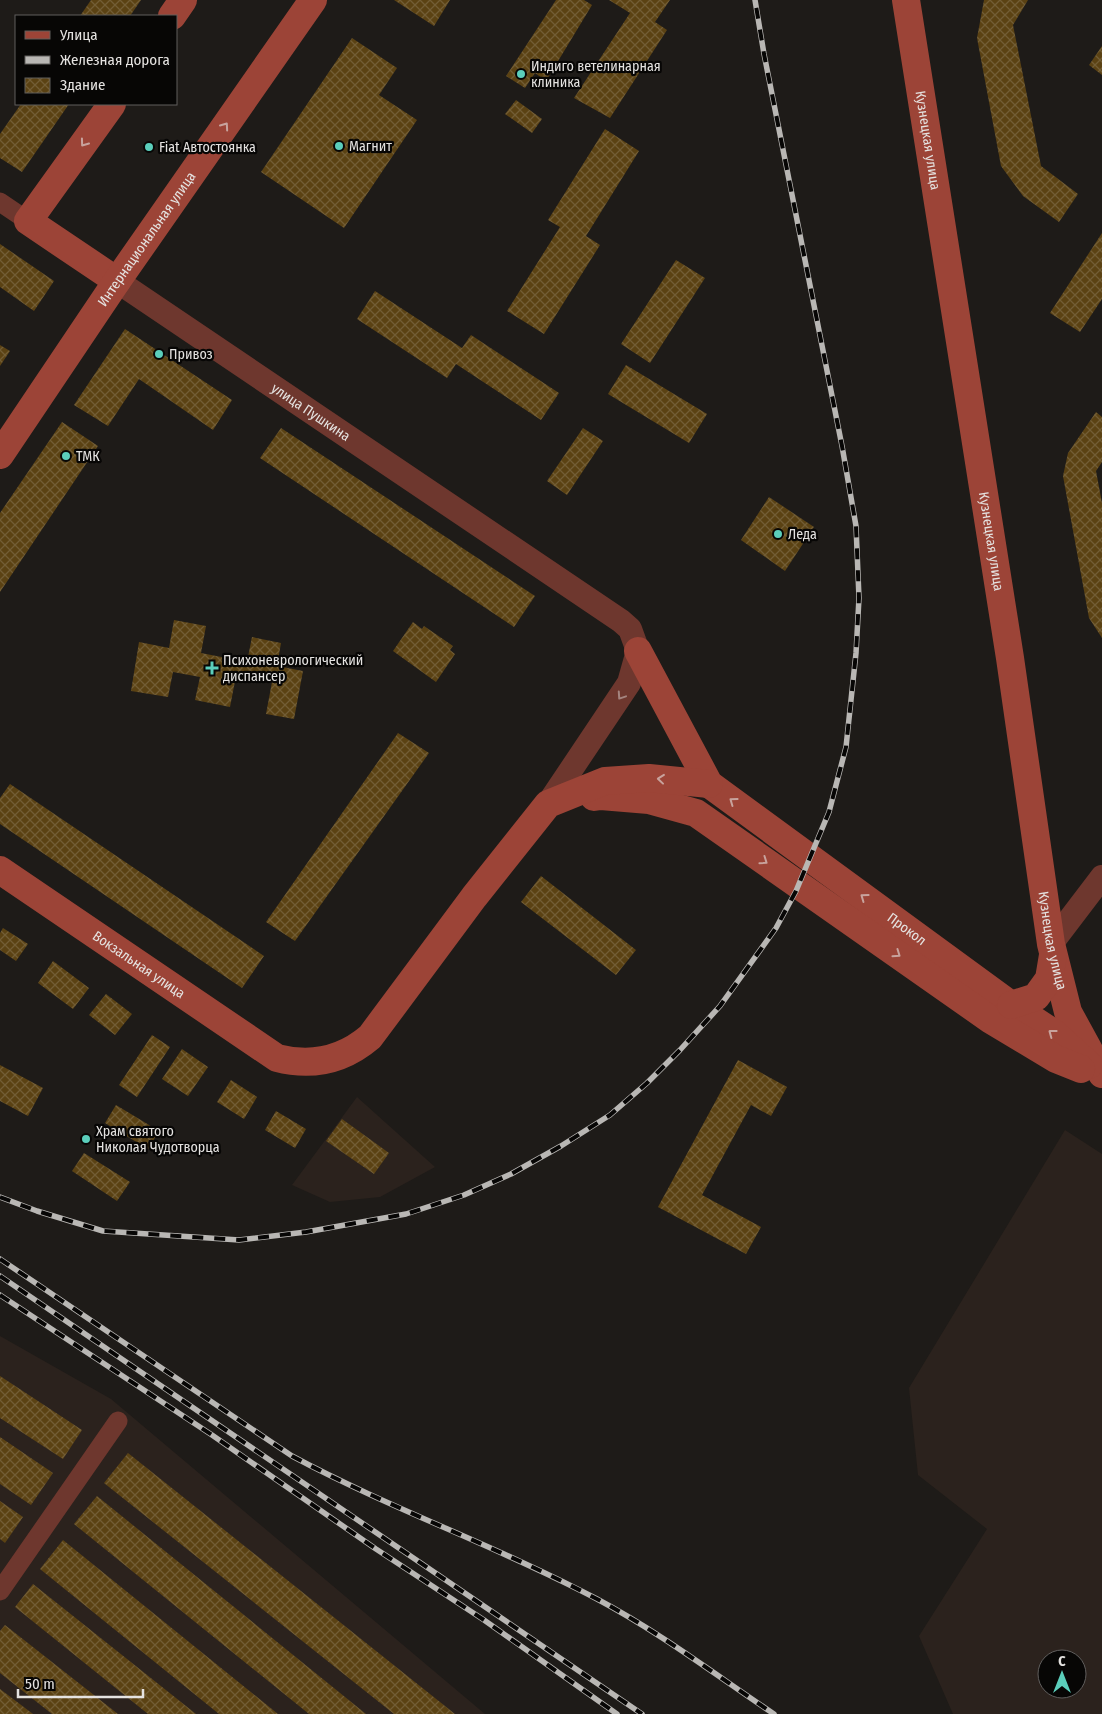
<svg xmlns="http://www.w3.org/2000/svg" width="1102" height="1714" font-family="'Fira Sans Condensed',sans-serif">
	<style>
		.built { fill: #2b221d; fill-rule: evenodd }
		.building { fill: url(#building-cross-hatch) }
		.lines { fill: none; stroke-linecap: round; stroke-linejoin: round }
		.minor { stroke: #6e372e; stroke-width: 19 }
		.tertiary { stroke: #6e372e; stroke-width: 24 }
		.secondary { stroke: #9c4437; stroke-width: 28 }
		.rail-casing { stroke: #b9b7b4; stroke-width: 5.5 }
		.rail { stroke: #070605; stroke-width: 4; stroke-dasharray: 11; stroke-linecap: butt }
		.oneway { stroke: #c8a39d }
		.oneway2 { stroke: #a4847f }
		.poi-dot { fill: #5bcebb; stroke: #070605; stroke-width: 2 }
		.labels { text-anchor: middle; stroke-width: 4.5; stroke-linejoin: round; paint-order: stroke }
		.poi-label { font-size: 14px; fill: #e5e3e1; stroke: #070605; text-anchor: start }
		.street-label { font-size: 14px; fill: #e5e3e1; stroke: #070605 }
	</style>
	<defs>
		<pattern id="building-cross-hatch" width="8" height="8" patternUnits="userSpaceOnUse" patternTransform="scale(1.25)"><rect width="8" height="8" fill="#5b4213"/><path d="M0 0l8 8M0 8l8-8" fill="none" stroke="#725d35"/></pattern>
	</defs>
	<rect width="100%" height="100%" fill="#1e1b18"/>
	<!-- built -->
	<path class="built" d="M 357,1097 L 435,1167 L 380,1197 L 330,1202 L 292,1185 Z
		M 1065,1130 L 1102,1154 L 1102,1714 L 953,1714 L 919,1636 L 987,1529 L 918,1475 L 909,1388 ZM 1047,1659 L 1077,1659 L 1077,1689 L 1047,1689 Z
		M 0,1336 L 111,1399 L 485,1714 L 0,1714 Z"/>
	<!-- building -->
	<path class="building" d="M 91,0 L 141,0 L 130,16 L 80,16 Z
		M 394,0 L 450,0 L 434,26 Z
		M 556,0 L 584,0 L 592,5 L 546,81 L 535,73 L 525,88 L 506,76 Z
		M 609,0 L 670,0 L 655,22 L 667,30 L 610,118 L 574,98 L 630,13 Z
		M 984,0 L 1028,0 L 1013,25 L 1041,166 L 1078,194 L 1059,222 L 1023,196 L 1001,166 L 977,38 Z
		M 352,38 L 397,68 L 379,95 L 417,120 L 344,228 L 261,172 Z
		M 1102,46 L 1102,75 L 1089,65 Z
		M 516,100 L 542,119 L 532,133 L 505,114 Z
		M 21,104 L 69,104 L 22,172 L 0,158 L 0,134 Z
		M 605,129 L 639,151 L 586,236 L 600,245 L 544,334 L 507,311 L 560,227 L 548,220 Z
		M 1102,233 L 1102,299 L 1080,332 L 1050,313 Z
		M 0,244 L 54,281 L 34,311 L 0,287 Z
		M 676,260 L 705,278 L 650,363 L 621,344 Z
		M 375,291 L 462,348 L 471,335 L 559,393 L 541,420 L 456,364 L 447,378 L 357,319 Z
		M 125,329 L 232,400 L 213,430 L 139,379 L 108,426 L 74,405 Z
		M 0,345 L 10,351 L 0,366 Z
		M 626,365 L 707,414 L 689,443 L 608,394 Z
		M 1096,412 L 1102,417 L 1102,462 L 1096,471 L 1102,503 L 1102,638 L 1089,618 L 1063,476 L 1068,453 Z
		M 62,422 L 98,446 L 0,592 L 0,513 Z
		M 281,428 L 535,596 L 514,627 L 260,458 Z
		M 583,428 L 603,441 L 567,495 L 547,481 Z
		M 769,497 L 814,527 L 785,571 L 741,540 Z
		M 174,620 L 206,626 L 201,653 L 247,662 L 252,637 L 281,643 L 277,666 L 303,671 L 294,719 L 266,714 L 272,682 L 236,676 L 230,707 L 195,700 L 200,677 L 173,672 L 168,697 L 131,691 L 139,642 L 169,648 Z
		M 413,622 L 422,629 L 424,626 L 453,646 L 450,650 L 455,654 L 436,682 L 393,651 Z
		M 398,733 L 429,753 L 295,941 L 266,922 Z
		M 10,784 L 264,956 L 242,988 L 0,824 L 0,798 Z
		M 541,876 L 636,950 L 616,975 L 521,902 Z
		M 3,928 L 28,944 L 16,961 L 0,950 L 0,933 Z
		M 53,961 L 89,988 L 73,1009 L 38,983 Z
		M 106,994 L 132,1014 L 115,1035 L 89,1015 Z
		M 152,1035 L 170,1047 L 137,1097 L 119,1085 Z
		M 182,1049 L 208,1067 L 188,1096 L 162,1079 Z
		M 738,1060 L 787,1087 L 771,1116 L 751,1105 L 702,1195 L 761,1227 L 746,1254 L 658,1207 Z
		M 0,1065 L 43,1088 L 28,1116 L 0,1101 Z
		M 231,1080 L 257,1097 L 244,1119 L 217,1102 Z
		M 116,1105 L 159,1131 L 148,1149 L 105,1123 Z
		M 276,1111 L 306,1129 L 295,1148 L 265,1130 Z
		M 342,1119 L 389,1153 L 374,1174 L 326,1141 Z
		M 84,1153 L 130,1182 L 117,1201 L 72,1171 Z
		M 0,1376 L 82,1430 L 63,1459 L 0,1418 Z
		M 0,1437 L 53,1473 L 31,1505 L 0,1484 Z
		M 128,1453 L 455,1714 L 394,1714 L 104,1483 Z
		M 97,1496 L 366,1714 L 309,1714 L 74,1524 Z
		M 0,1501 L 23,1517 L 5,1543 L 0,1539 Z
		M 63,1540 L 278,1714 L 219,1714 L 40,1569 Z
		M 33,1584 L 196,1714 L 148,1714 L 15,1607 Z
		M 5,1625 L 118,1714 L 52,1714 L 0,1673 L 0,1631 Z
		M 0,1689 L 33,1714 L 0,1714 Z"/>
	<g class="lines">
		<!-- minor -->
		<path class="minor" d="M 0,202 L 28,221
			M 0,1591 L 118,1421"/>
		<!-- tertiary -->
		<g class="tertiary">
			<path id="s1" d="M 117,281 L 621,621 L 630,629 L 638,651 L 629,683 L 548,804"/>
			<path d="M 1051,944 L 1102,877"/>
		</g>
		<!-- secondary -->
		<g class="secondary">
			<path id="s2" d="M 906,0 L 1010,658 L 1051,944 L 1068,1012 L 1102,1074"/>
			<path d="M 172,16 L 183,0"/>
			<path d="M 112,104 L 28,221 L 117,281"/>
			<path id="s3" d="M 0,455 L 117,281 L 313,0"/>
			<path id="s4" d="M 638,651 L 709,784 L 1011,1005 L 1055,1034 L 1089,1065"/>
			<path d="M 594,797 L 601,796 L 649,800 L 696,813 L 991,1020 L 1056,1059 L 1081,1069"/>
			<path id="s5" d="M 0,870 L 277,1058 C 312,1067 343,1060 370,1037 L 474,897 L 548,804 L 605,781 L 649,778 L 709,784"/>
			<path d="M 1011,1005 L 1036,997 L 1049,979 L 1053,955"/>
		</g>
		<!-- rail casing -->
		<g class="rail-casing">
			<path id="rail" d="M 0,1197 L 37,1211 L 103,1231 L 239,1240 L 306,1232 L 406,1214 L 464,1195 L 511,1174 L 561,1146 L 610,1115 L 647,1083 L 680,1050 L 720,1006 L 776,928 L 796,891 L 829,812 L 846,747 L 856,653 L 859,598 L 856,526 L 842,446 L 764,54 L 755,0
				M 0,1259 L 292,1456 C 391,1509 497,1546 597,1599 C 659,1632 716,1675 774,1714
				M 0,1276 L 642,1714
				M 0,1295 L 212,1435 L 376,1549 L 484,1620 L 617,1714"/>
		</g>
		<!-- rail -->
		<use href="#rail" class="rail"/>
	</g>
	<!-- one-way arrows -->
	<defs><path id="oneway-chevron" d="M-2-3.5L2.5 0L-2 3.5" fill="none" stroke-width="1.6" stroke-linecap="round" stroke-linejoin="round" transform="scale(1.25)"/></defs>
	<g class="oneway">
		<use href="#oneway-chevron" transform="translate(225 126) rotate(-55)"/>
		<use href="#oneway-chevron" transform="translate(84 143) rotate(126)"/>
		<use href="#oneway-chevron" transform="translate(661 779) rotate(-174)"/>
		<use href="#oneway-chevron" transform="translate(733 801) rotate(-144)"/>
		<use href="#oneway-chevron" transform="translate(764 861) rotate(35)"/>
		<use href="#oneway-chevron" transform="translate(864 897) rotate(-144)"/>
		<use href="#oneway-chevron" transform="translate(897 954) rotate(35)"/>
		<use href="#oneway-chevron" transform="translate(1052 1033) rotate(-143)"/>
	</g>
	<use class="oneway2" href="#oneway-chevron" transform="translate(621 696) rotate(124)"/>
	<!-- markers -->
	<g class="poi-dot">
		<circle cx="521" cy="74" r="5"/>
		<circle cx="339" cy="146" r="5"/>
		<circle cx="149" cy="147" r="5"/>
		<circle cx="159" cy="354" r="5"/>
		<circle cx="66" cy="456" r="5"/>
		<circle cx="778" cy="534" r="5"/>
		<path d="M209.5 660.5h5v5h5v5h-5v5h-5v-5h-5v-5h5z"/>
		<circle cx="86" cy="1139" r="5"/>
	</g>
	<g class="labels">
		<!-- poi labels -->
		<g class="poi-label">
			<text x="531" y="71">Индиго ветелинарная<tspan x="531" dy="16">клиника</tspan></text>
			<text x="349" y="151">Магнит</text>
			<text x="159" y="152">Fiat Автостоянка</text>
			<text x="169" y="359">Привоз</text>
			<text x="76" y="461">ТМК</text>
			<text x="788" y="539">Леда</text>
			<text x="223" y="665">Психоневрологический<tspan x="223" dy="16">диспансер</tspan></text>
			<text x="96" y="1136">Храм святого<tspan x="96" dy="16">Николая Чудотворца</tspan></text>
		</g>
		<!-- street labels -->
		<g class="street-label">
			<text dy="5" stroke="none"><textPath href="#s2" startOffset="142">Кузнецкая улица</textPath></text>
			<text dy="5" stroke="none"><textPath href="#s3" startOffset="261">Интернациональная улица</textPath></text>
			<text dy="5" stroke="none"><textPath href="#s1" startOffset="234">улица Пушкина</textPath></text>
			<text dy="5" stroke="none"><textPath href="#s2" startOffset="548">Кузнецкая улица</textPath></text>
			<text dy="5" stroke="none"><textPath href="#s4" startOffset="396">Прокол</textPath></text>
			<text dy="5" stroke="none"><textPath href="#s2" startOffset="952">Кузнецкая улица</textPath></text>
			<text dy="5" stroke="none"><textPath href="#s5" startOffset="168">Вокзальная улица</textPath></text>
		</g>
	</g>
	<!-- legend -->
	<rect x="15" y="15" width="162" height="90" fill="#070605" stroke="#605e5d"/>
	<rect x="25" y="31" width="25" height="8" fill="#9c4437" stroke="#605e5d"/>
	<text x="60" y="40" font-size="15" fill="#e5e3e1">Улица</text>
	<rect x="25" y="56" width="25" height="8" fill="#b9b7b4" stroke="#605e5d"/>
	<text x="60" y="65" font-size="15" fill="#e5e3e1">Железная дорога</text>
	<rect x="25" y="78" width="25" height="15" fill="url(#building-cross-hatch)" stroke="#605e5d"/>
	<text x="60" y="90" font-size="15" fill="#e5e3e1">Здание</text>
	<!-- north arrow -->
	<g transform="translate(1062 1674)"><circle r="24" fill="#070605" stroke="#605e5d"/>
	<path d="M0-4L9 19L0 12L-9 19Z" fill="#5bcebb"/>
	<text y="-8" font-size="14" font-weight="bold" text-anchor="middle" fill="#e5e3e1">С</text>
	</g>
	<!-- scale -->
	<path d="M18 1689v8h125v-8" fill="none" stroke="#e5e3e1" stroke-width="2.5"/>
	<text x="25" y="1689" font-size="15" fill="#e5e3e1" stroke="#070605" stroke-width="4" paint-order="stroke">50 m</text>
</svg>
